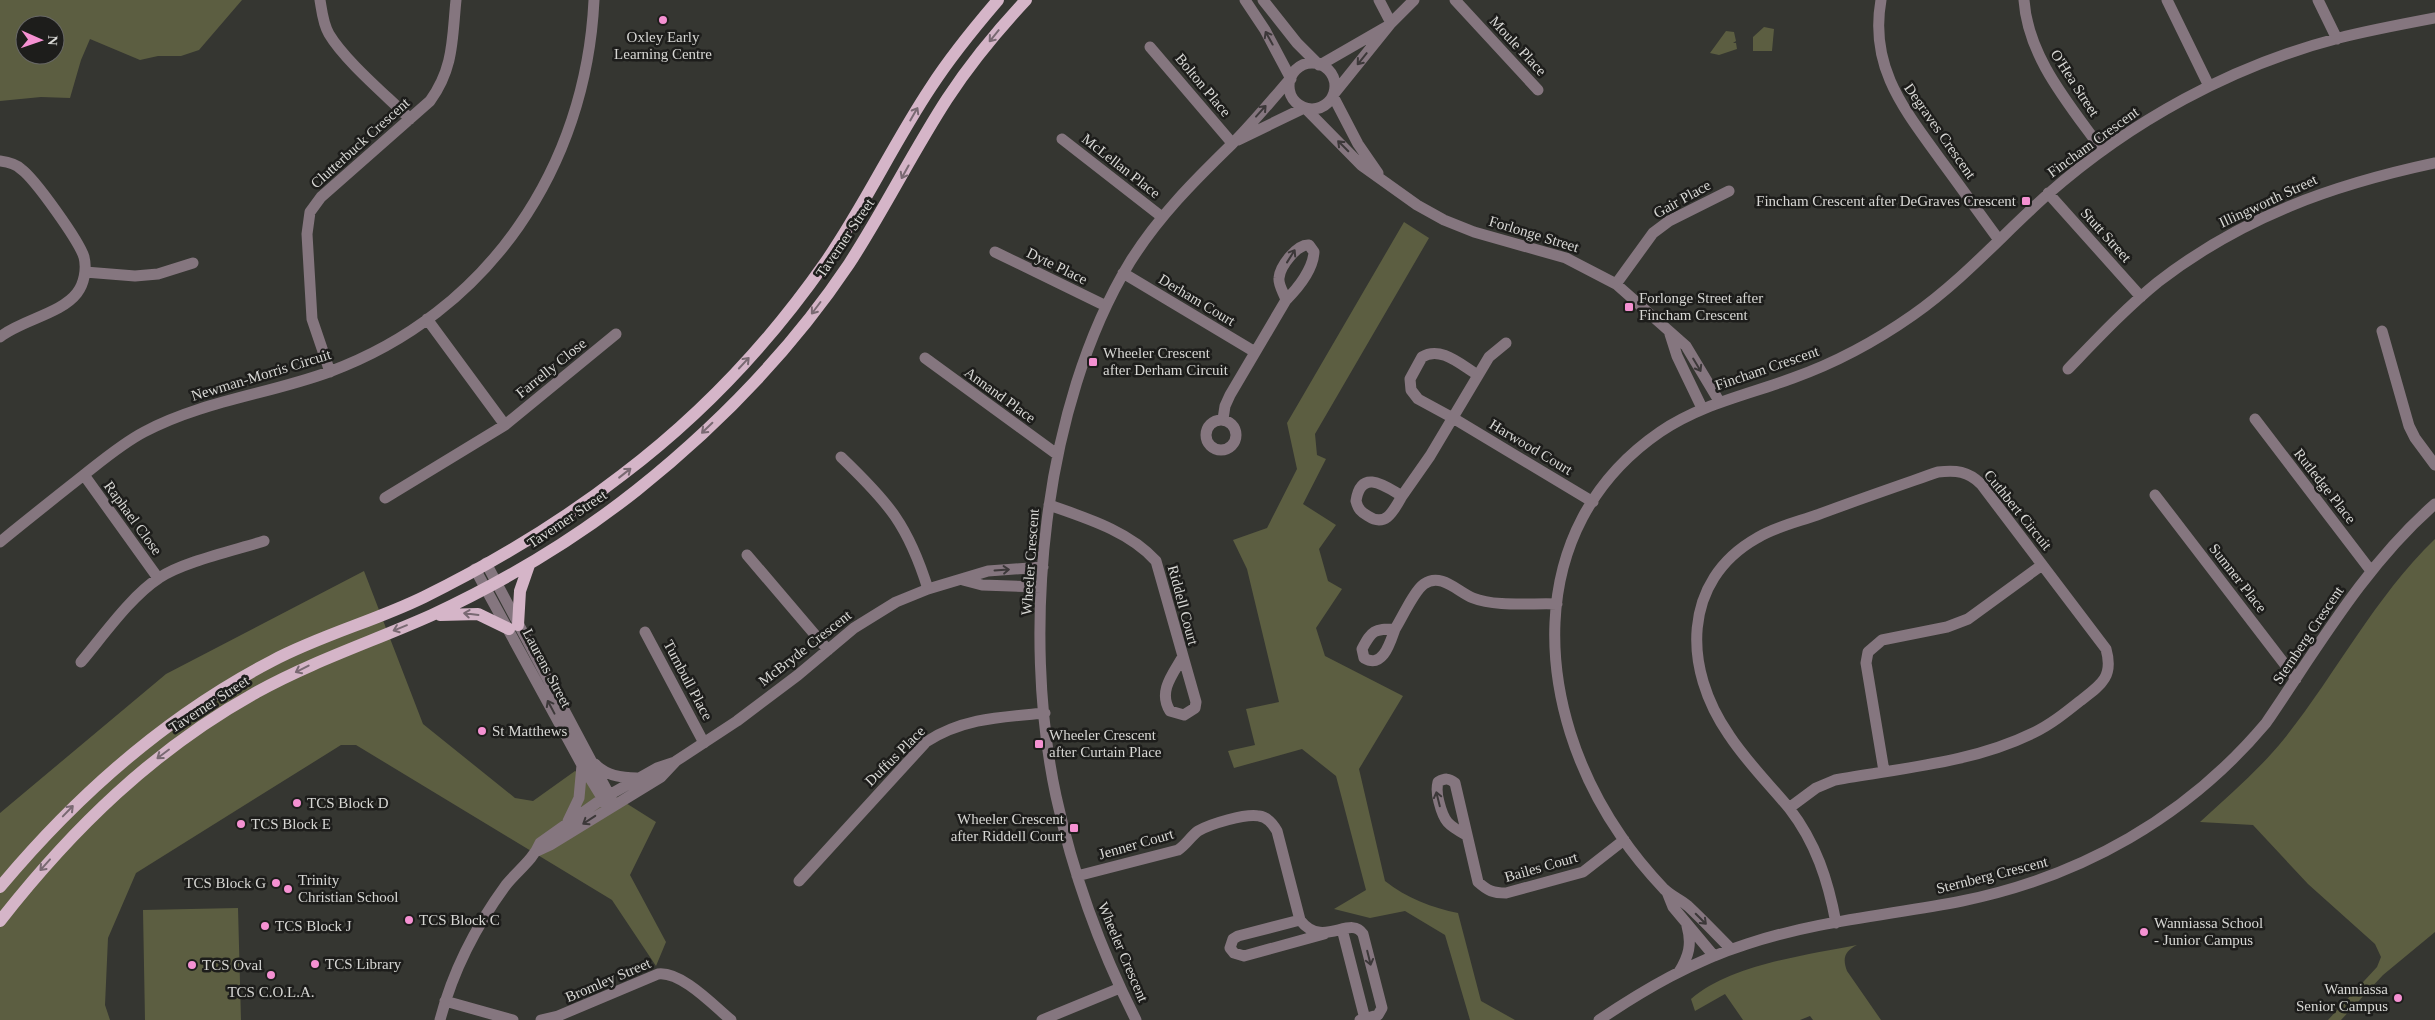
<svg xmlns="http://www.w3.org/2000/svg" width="2435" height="1020" font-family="Georgia,serif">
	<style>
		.green { fill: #5c5e41; fill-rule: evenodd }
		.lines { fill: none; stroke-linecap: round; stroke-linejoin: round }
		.minor { stroke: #85767f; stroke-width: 11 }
		.major { stroke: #d5b5c8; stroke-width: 12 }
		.oneway { stroke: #796972 }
		.oneway2 { stroke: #3c3839 }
		.poi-dot { fill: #f591d2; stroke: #1d1d1b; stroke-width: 2 }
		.labels { text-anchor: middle; stroke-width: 5; stroke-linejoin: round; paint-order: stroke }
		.poi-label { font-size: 15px; fill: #d7d7d4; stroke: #1d1d1b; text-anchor: start }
		.street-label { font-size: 15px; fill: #d7d7d4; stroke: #1d1d1b }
	</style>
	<rect width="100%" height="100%" fill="#353631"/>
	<!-- green -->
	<path class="green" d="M 0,0 L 242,0 L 199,50 L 181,56 L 158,56 L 140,60 L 90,39 L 81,60 L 70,98 L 41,97 L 0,101 ZM 25,25 L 55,25 L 55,55 L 25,55 Z
		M 1764,27 L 1774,29 L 1772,51 L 1753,51 L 1753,37 Z
		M 1726,31 L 1734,32 L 1736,41 L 1733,43 L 1736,43 L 1737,49 L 1719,55 L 1710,53 Z
		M 1404,222 L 1429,238 L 1315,434 L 1317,455 L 1326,459 L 1303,504 L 1336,525 L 1319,549 L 1328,581 L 1342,589 L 1316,628 L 1325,656 L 1403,696 L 1359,769 L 1385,881 C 1406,898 1433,908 1458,913 L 1481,1001 L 1515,1020 L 1470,1020 L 1445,935 L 1405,911 L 1370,918 L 1334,909 L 1366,890 L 1336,776 L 1302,749 L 1234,768 L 1228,751 L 1255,745 L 1246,709 L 1279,702 L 1247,569 L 1233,540 L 1267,528 L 1297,469 L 1287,423 Z
		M 2435,539 L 2435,932 L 2383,975 L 2341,1020 L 2328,1020 L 2377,967 L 2381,957 L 2375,944 L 2308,884 L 2253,825 L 2200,822 C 2229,795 2259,770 2284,739 C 2336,674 2374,598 2435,539 Z
		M 364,571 L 423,724 L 515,798 L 533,801 L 575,771 L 656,822 L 630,875 L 666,942 L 656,966 L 612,900 L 356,745 L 341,745 L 136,873 L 108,938 L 105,1005 L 110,1020 L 0,1020 L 0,813 L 166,674 Z
		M 238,908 L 241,1020 L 145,1020 L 143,910 Z
		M 1857,945 C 1845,951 1842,958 1847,971 L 1881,1020 L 1813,1020 L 1810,1016 L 1800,1020 L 1743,1020 L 1725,994 L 1695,1011 L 1691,999 C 1730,965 1806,955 1857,945 Z"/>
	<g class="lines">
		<!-- minor -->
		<path class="minor" d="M 320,0 C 322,12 323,24 329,34 C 345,61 387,96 410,119
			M 1245,0 L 1265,30 L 1291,79
			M 1263,0 L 1297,43 L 1319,65
			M 1379,0 L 1391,23
			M 1455,0 L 1538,90
			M 1881,0 C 1869,67 1904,109 1940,159 C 1960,186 1979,213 1999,240
			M 2024,0 C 2028,58 2070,105 2102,150
			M 2167,0 L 2209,86
			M 2318,0 L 2337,39
			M 1150,47 L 1232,143
			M1289 86a23 23 0 1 1 46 0a23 23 0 1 1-46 0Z
			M 1320,65 L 1386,27
			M 1333,95 L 1391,23 L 1414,0
			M 1333,96 L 1358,144 L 1378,173
			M 1305,108 L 1361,165 L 1417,205 L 1444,220 L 1474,232 L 1566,258 L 1616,284 L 1686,346 L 1719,401
			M 1062,139 L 1162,217
			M 1238,140 L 1304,108
			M 0,161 C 7,162 16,164 21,169 C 35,179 79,241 84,257 C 87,269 84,284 77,293 C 61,314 21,320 0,337
			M 2048,193 L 2141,297
			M 995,252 L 1106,306
			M 85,272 L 135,276 L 158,274 L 193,263
			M 1123,273 L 1255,352
			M 1616,284 L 1653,233 L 1669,221 L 1729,191
			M 427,319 L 505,425
			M 2382,331 L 2409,426 L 2415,438 L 2435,465
			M 1670,334 L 1677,356 L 1702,408
			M 925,358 L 1058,455
			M 2068,369 C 2097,339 2126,308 2158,282 C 2242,217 2332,185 2435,163
			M 330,372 L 312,319 L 307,234 L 310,212 L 321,197 L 430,101 C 454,68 452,39 456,0
			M 1478,375 C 1462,366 1441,345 1422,357 L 1410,379 L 1411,390 L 1418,399 L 1453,418 L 1593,502
			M 1223,419 L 1225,406 L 1230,395 L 1286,300 C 1298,288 1313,269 1314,252 L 1309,245 C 1297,244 1280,266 1279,278 C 1278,285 1284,293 1286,300
			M 2255,419 L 2371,571
			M1206 435a15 15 0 1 1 30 0a15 15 0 1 1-30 0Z
			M 841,457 C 889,503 908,525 928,589
			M 84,475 L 158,578
			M 2155,495 L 2296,679
			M 1402,496 C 1394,510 1386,528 1368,516 C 1361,512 1358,509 1356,501 C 1361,468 1385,486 1402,496 L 1430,456 L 1489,357 L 1506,343
			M 385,498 L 505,425 L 616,334
			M 1049,505 C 1086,518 1129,531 1156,561 L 1196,702 L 1195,708 L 1184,715 L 1170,711 C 1158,692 1172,675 1182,658
			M 0,542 C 28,519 56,497 85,474 C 104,459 123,443 144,432 C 202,401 269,394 329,372 C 489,313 586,167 594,0
			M 747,555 L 828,650
			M 486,563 L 612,800
			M 475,569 L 582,765 L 606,804
			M 963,580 L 982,585 L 1041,587
			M 1395,629 C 1390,643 1383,669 1364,658 L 1362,649 C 1372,630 1374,629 1395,629 C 1402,618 1414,591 1424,584 C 1441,572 1458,592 1473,598 C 1495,607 1532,603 1557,604
			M 645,632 L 704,743
			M 81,662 C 103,636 131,596 159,578 C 182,562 236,550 264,541
			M 595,764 C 605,775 623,778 637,778
			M 1884,771 L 1866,663 L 1868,652 L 1882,640 L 1947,627 L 1968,619 L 2042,565
			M 1789,808 C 1769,784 1746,761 1729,735 C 1683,669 1681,581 1757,538 C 1775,527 1797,522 1817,515 C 1857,500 1898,486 1938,472 C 1956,470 1968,471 1981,484 L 2106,649 C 2114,677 2101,685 2080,701 C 2065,713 2050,725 2033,733 C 1972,763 1901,768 1835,780 L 1816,788 L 1789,808 C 1816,843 1828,880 1836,923
			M 568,821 L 579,798 L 582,765
			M 1466,835 C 1448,825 1444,822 1439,802 C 1437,795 1436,790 1438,782 C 1445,778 1449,778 1455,783 L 1478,882 C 1488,891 1493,893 1506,893 L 1583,872 L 1624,840
			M 537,851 L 550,845 L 661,777 L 676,761 L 737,721 L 798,675 L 854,628 L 896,602 L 928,589 L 988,571 L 1043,567
			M 1077,876 L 1178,850 C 1186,845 1191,836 1198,831 C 1210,824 1246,813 1259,816 C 1268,817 1273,824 1277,831 L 1300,920 C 1323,950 1350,914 1363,934 L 1382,1008 L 1378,1015 L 1360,1020
			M 799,881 L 926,742 C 963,718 1002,717 1045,713
			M 1667,892 L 1673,907 L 1714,956
			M 1300,920 L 1238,936 L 1233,939 L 1230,948 L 1234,953 L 1244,956 L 1324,934
			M 1342,929 L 1365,1019
			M 1731,949 C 1717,935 1703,920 1688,906 C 1681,900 1671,896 1664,889 C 1649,873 1633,854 1621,836 C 1533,709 1520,528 1660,432 C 1701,404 1747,395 1793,378 C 1835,363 1876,341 1913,315 C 1963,280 2003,234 2048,194 C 2131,121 2231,66 2339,38 C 2371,30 2403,24 2435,18
			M 1679,972 C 1689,956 1692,944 1687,926
			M 445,1001 L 513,1020
			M 440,1020 C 453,970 476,926 506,885 C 517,871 533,860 540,843 L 602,799 L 657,768 L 675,762
			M 541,1020 L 558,1016 L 658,974 C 681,971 713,1005 731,1020
			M 1042,1020 L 1120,988
			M 1136,1020 C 1100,949 1073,874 1056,796 C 1021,633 1042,406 1130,262 C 1158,217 1194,181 1231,145 C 1252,124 1271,101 1290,79
			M 1599,1020 C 1645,989 1693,961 1747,944 C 1816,921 1890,915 1962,901 C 2081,877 2187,817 2266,723 C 2318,647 2365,565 2435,504"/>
		<!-- major -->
		<path class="major" d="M 440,615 L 478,614 L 509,629
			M 518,625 L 520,591 L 529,565
			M 0,887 C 77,795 166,716 272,661 C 321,635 375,621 424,597 C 493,563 561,522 622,475 C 700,416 769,343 825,263 C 864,207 893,144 931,87 C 951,56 974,28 998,0
			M 0,921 C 72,829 154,749 257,692 C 313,661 374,641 432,615 C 505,581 574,540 637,490 C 717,426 792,349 849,264 C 884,210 912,153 947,99 C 970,64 997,31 1026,0"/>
	</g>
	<!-- one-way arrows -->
	<defs><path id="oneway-shaft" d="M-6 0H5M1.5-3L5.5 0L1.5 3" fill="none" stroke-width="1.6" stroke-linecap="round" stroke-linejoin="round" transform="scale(1.25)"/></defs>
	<g class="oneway">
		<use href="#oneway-shaft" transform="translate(994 36) rotate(129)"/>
		<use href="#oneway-shaft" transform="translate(914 114) rotate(-60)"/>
		<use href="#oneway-shaft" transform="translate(905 172) rotate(119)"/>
		<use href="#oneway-shaft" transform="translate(816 308) rotate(127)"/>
		<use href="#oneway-shaft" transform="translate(744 363) rotate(-47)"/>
		<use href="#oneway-shaft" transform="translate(707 428) rotate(136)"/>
		<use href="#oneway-shaft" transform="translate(625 473) rotate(-38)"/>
		<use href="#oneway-shaft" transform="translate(471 614) rotate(-173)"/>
		<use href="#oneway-shaft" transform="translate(400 628) rotate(158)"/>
		<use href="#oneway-shaft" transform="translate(302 669) rotate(153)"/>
		<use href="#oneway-shaft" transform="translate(163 754) rotate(143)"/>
		<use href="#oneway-shaft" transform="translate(68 811) rotate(-46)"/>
		<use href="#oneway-shaft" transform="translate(45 865) rotate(132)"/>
	</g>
	<g class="oneway2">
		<use href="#oneway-shaft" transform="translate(1269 38) rotate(-119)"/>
		<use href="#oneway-shaft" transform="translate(1362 59) rotate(129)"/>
		<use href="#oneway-shaft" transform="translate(1261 111) rotate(-48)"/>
		<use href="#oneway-shaft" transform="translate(1343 146) rotate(-135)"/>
		<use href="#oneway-shaft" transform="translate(1291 256) rotate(-58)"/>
		<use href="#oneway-shaft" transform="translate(1697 365) rotate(59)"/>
		<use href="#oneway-shaft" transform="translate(1002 570) rotate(-4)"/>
		<use href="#oneway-shaft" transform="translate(551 707) rotate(-118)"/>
		<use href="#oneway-shaft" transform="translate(1438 799) rotate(-104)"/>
		<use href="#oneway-shaft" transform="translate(589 820) rotate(147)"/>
		<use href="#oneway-shaft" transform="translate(1701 919) rotate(45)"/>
		<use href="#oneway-shaft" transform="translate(1369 958) rotate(76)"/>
	</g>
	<!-- markers -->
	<g class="poi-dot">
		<circle cx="663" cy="20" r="5"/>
		<rect x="2021" y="196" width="10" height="10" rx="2.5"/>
		<rect x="1624" y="302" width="10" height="10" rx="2.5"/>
		<rect x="1088" y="357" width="10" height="10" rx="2.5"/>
		<circle cx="482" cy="731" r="5"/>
		<rect x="1034" y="739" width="10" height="10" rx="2.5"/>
		<circle cx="297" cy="803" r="5"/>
		<circle cx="241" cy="824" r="5"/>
		<rect x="1069" y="823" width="10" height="10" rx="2.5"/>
		<circle cx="276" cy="883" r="5"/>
		<circle cx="288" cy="889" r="5"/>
		<circle cx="409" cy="920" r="5"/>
		<circle cx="265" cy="926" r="5"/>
		<circle cx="2144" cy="932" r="5"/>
		<circle cx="315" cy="964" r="5"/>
		<circle cx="192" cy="965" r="5"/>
		<circle cx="271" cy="975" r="5"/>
		<circle cx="2398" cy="998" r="5"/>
	</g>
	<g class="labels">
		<!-- poi labels -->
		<g class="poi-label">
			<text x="663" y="42" text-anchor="middle">Oxley Early<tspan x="663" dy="17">Learning Centre</tspan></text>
			<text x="2016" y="206" text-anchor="end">Fincham Crescent after DeGraves Crescent</text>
			<text x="1639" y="303">Forlonge Street after<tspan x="1639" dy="17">Fincham Crescent</tspan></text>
			<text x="1103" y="358">Wheeler Crescent<tspan x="1103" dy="17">after Derham Circuit</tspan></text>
			<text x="492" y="736">St Matthews</text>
			<text x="1049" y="740">Wheeler Crescent<tspan x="1049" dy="17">after Curtain Place</tspan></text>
			<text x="307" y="808">TCS Block D</text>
			<text x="1064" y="824" text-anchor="end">Wheeler Crescent<tspan x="1064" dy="17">after Riddell Court</tspan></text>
			<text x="251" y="829">TCS Block E</text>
			<text x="298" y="885">Trinity<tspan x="298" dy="17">Christian School</tspan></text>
			<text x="266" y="888" text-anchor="end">TCS Block G</text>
			<text x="419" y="925">TCS Block C</text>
			<text x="2154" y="928">Wanniassa School<tspan x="2154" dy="17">- Junior Campus</tspan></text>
			<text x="275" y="931">TCS Block J</text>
			<text x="325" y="969">TCS Library</text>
			<text x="202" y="970">TCS Oval</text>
			<text x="2388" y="994" text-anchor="end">Wanniassa<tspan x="2388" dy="17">Senior Campus</tspan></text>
			<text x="271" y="997" text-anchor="middle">TCS C.O.L.A.</text>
		</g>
		<!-- street labels -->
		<g class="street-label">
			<text transform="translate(1518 46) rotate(47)" y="5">Moule Place</text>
			<text transform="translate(2075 83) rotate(57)" y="5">O'Hea Street</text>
			<text transform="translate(1203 85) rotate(50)" y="5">Bolton Place</text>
			<text transform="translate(1940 131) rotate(55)" y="5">Degraves Crescent</text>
			<text transform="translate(2093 142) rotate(-36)" y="5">Fincham Crescent</text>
			<text transform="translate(360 143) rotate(-42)" y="5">Clutterbuck Crescent</text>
			<text transform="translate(1121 166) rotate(38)" y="5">McLellan Place</text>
			<text transform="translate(1682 199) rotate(-29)" y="5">Gair Place</text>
			<text transform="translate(2268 201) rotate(-25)" y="5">Illingworth Street</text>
			<text transform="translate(1534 234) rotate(17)" y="5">Forlonge Street</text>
			<text transform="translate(2106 235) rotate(48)" y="5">Stutt Street</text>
			<text transform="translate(845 238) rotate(-56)" y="5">Taverner Street</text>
			<text transform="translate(1057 266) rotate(26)" y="5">Dyte Place</text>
			<text transform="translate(1197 300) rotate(31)" y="5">Derham Court</text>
			<text transform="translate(551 368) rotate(-39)" y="5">Farrelly Close</text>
			<text transform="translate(1767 368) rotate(-19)" y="5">Fincham Crescent</text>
			<text transform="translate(261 375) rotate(-17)" y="5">Newman-Morris Circuit</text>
			<text transform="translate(1000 395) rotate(36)" y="5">Annand Place</text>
			<text transform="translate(1531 447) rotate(31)" y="5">Harwood Court</text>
			<text transform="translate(2325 486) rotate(52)" y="5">Rutledge Place</text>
			<text transform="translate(2018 510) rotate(51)" y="5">Cuthbert Circuit</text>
			<text transform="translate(133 518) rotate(54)" y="5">Raphael Close</text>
			<text transform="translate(567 519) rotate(-34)" y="5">Taverner Street</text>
			<text transform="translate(1030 562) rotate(-86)" y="5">Wheeler Crescent</text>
			<text transform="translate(2238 578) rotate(52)" y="5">Sumner Place</text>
			<text transform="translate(1183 605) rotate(75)" y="5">Riddell Court</text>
			<text transform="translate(2308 635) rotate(-56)" y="5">Sternberg Crescent</text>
			<text transform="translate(805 648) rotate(-38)" y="5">McBryde Crescent</text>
			<text transform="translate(547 668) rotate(62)" y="5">Laurens Street</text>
			<text transform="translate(688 680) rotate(62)" y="5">Turnbull Place</text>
			<text transform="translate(209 704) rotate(-33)" y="5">Taverner Street</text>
			<text transform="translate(895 756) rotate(-45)" y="5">Duffus Place</text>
			<text transform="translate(1136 844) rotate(-16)" y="5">Jenner Court</text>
			<text transform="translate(1541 867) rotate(-16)" y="5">Bailes Court</text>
			<text transform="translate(1992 875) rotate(-14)" y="5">Sternberg Crescent</text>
			<text transform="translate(1123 952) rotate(67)" y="5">Wheeler Crescent</text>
			<text transform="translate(608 980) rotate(-23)" y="5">Bromley Street</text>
		</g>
	</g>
	<!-- north arrow -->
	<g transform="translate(40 40) rotate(92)"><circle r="24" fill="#1d1d1b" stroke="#676765"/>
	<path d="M0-4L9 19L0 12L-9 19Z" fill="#f591d2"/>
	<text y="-8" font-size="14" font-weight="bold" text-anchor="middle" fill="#d7d7d4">N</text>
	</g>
</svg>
